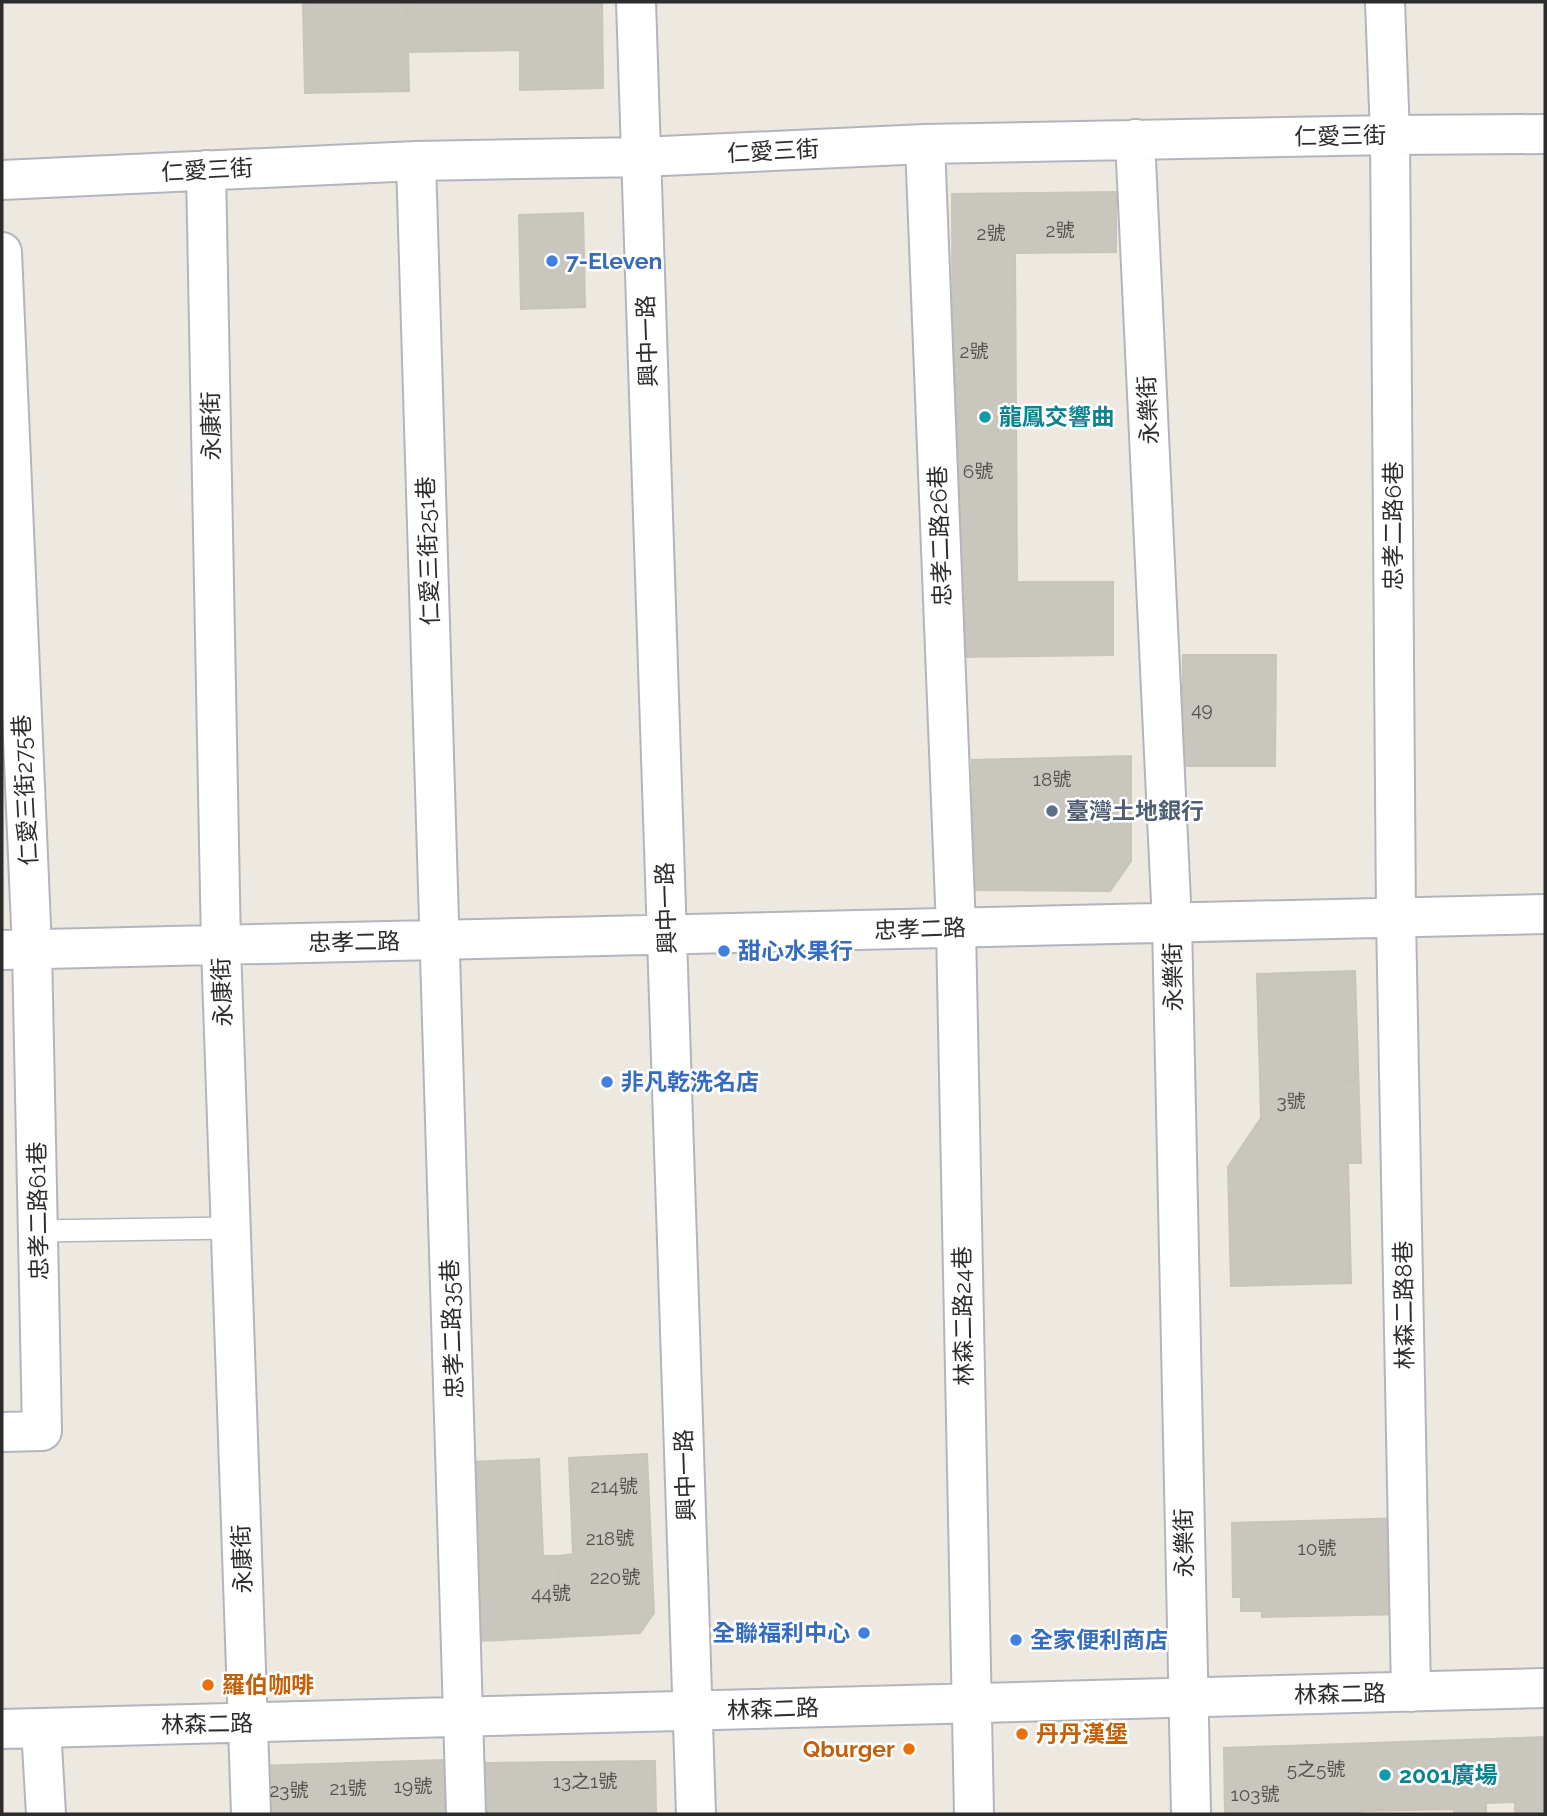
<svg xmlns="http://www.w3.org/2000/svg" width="1547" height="1816" font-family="Raleway,'Noto Sans TC',sans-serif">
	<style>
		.building { fill: #c9c6be; stroke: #c8c4b9; stroke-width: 2 }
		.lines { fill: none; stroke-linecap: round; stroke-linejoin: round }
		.lane-casing { stroke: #b3b5be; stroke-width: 24 }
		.street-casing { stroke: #b3b5be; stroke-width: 42 }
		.lane { stroke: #fff; stroke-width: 21 }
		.street { stroke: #fff; stroke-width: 38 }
		.shop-dot { fill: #3f7fe0; stroke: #fff; stroke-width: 2.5 }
		.culture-dot { fill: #0f9aa8; stroke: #fff; stroke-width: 2.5 }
		.service-dot { fill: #5c6f8a; stroke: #fff; stroke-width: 2.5 }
		.food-dot { fill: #e8710a; stroke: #fff; stroke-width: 2.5 }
		.labels { text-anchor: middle; stroke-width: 5; stroke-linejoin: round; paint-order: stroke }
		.number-label { font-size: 19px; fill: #535250 }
		.street-label { font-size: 23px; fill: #2c2c2c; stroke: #fff }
		.shop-label { font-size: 23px; font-weight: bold; fill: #366cbe; stroke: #fff; text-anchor: start }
		.culture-label { font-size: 23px; font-weight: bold; fill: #0d838f; stroke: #fff; text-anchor: start }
		.service-label { font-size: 23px; font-weight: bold; fill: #4e5e75; stroke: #fff; text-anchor: start }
		.food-label { font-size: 23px; font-weight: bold; fill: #c56008; stroke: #fff; text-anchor: start }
	</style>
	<rect width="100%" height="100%" fill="#ede8e0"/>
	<!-- building -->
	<path class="building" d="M 303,2 L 407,2 L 409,91 L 305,93 Z
		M 407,2 L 602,2 L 603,88 L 520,90 L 520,50 L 408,52 Z
		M 1116,192 L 1116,252 L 1015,253 L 1017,582 L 1113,582 L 1113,655 L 954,657 L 952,194 Z
		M 583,213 L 585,307 L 521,309 L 519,215 Z
		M 1183,655 L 1276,655 L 1275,766 L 1182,766 Z
		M 1131,756 L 1131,861 L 1110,891 L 974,890 L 972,760 Z
		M 1355,971 L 1358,1081 L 1320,1082 L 1321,1116 L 1261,1118 L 1257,974 Z
		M 1355,971 L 1361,1163 L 1348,1163 L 1351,1283 L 1231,1286 L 1228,1167 L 1261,1118 L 1257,974 Z
		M 1348,1163 L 1351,1283 L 1231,1286 L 1228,1167 Z
		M 647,1454 L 654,1613 L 640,1633 L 561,1637 L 558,1556 L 573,1554 L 569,1458 Z
		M 539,1459 L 543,1556 L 558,1556 L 561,1637 L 479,1641 L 472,1462 Z
		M 1406,1518 L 1408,1614 L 1262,1617 L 1262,1611 L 1241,1611 L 1241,1597 L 1233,1597 L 1232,1523 Z
		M 1545,1737 L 1545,1814 L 1515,1814 L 1515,1802 L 1486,1803 L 1486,1814 L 1454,1814 L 1454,1809 L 1361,1811 L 1361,1814 L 1225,1814 L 1224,1748 Z
		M 444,1760 L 446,1814 L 261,1814 L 259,1766 Z
		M 655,1761 L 656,1814 L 484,1814 L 483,1763 Z"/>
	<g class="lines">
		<!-- lane casing -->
		<g class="lane-casing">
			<path id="lane" d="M 38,1231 L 231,1228"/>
		</g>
		<!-- street casing -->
		<g class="street-casing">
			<path id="street" d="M 636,2 L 696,1814
				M 1385,2 L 1390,135 L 1396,918 L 1411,1692
				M 1135,139 L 1172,923 L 1191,1814
				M 925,144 L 956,928 L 974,1814
				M 416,161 L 466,1814
				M 206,170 L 221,946 L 251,1814
				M 2,180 L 416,161 L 641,157 L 925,144 L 1390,135 L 1545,134
				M 2,252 L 32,949 L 42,1431 L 2,1432
				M 2,950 L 1545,914
				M 41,1728 L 46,1814
				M 2,1729 L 1545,1688"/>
		</g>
		<!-- lane -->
		<use href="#lane" class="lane"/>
		<!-- street -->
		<use href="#street" class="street"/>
	</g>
	<!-- markers -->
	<g class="shop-dot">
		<circle cx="552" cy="261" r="7"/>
		<circle cx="724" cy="951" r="7"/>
		<circle cx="607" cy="1082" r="7"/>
		<circle cx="864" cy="1633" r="7"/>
		<circle cx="1016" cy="1640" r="7"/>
	</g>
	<g class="culture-dot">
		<circle cx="985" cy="417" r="7"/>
		<circle cx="1385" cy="1775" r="7"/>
	</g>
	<circle class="service-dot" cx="1052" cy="811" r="7"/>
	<g class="food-dot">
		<circle cx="208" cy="1685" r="7"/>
		<circle cx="1022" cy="1734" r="7"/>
		<circle cx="909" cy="1749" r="7"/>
	</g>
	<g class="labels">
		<!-- number labels -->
		<g class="number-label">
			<text x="1060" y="237">2號</text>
			<text x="991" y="240">2號</text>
			<text x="974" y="358">2號</text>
			<text x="978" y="478">6號</text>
			<text x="1202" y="716">49</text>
			<text x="1052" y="786">18號</text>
			<text x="1291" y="1108">3號</text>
			<text x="614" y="1493">214號</text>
			<text x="610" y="1545">218號</text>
			<text x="1317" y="1555">10號</text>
			<text x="615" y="1584">220號</text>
			<text x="551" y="1600">44號</text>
			<text x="1316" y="1776">5之5號</text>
			<text x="585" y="1788">13之1號</text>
			<text x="413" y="1793">19號</text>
			<text x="348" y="1795">21號</text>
			<text x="289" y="1797">23號</text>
			<text x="1255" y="1801">103號</text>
		</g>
		<!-- street labels -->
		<g class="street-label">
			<text transform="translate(1340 136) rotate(-1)" y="8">仁愛三街</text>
			<text transform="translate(773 151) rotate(-3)" y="8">仁愛三街</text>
			<text transform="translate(207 170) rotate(-3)" y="8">仁愛三街</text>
			<text transform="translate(647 341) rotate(-92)" y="8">興中一路</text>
			<text transform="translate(1148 410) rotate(-93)" y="8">永樂街</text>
			<text transform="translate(211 426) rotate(-91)" y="8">永康街</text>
			<text transform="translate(1393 526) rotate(-90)" y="8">忠孝二路6巷</text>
			<text transform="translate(940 536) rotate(-92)" y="8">忠孝二路26巷</text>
			<text transform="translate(428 551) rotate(-92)" y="8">仁愛三街251巷</text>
			<text transform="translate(25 790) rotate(-93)" y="8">仁愛三街275巷</text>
			<text transform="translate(666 908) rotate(-92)" y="8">興中一路</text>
			<text transform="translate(920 929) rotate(-2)" y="8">忠孝二路</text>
			<text transform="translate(354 942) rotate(-1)" y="8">忠孝二路</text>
			<text transform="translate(1173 977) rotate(-91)" y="8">永樂街</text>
			<text transform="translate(222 992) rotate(-92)" y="8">永康街</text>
			<text transform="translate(38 1211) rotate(-91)" y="8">忠孝二路61巷</text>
			<text transform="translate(1404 1305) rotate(-91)" y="8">林森二路8巷</text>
			<text transform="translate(963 1316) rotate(-91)" y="8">林森二路24巷</text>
			<text transform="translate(452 1329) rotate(-92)" y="8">忠孝二路35巷</text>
			<text transform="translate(685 1475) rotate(-92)" y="8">興中一路</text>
			<text transform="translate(1184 1543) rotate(-91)" y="8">永樂街</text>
			<text transform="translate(242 1559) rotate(-92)" y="8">永康街</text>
			<text transform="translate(1340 1694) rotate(-1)" y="8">林森二路</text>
			<text transform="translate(773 1709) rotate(-2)" y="8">林森二路</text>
			<text transform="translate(207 1724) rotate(-1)" y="8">林森二路</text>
		</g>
		<!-- shop labels -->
		<g class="shop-label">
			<text x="566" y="269">7-Eleven</text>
			<text x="738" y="959">甜心水果行</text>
			<text x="621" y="1090">非凡乾洗名店</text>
			<text x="850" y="1641" text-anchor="end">全聯福利中心</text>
			<text x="1030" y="1648">全家便利商店</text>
		</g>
		<!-- culture labels -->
		<g class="culture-label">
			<text x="999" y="425">龍鳳交響曲</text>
			<text x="1399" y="1783">2001廣場</text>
		</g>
		<!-- service labels -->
		<g class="service-label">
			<text x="1066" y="819">臺灣土地銀行</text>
		</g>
		<!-- food labels -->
		<g class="food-label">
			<text x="222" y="1693">羅伯咖啡</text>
			<text x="1036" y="1742">丹丹漢堡</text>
			<text x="895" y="1757" text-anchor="end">Qburger</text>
		</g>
	</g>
	<!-- border -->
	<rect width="1547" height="1816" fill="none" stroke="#2c2c2c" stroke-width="7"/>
</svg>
